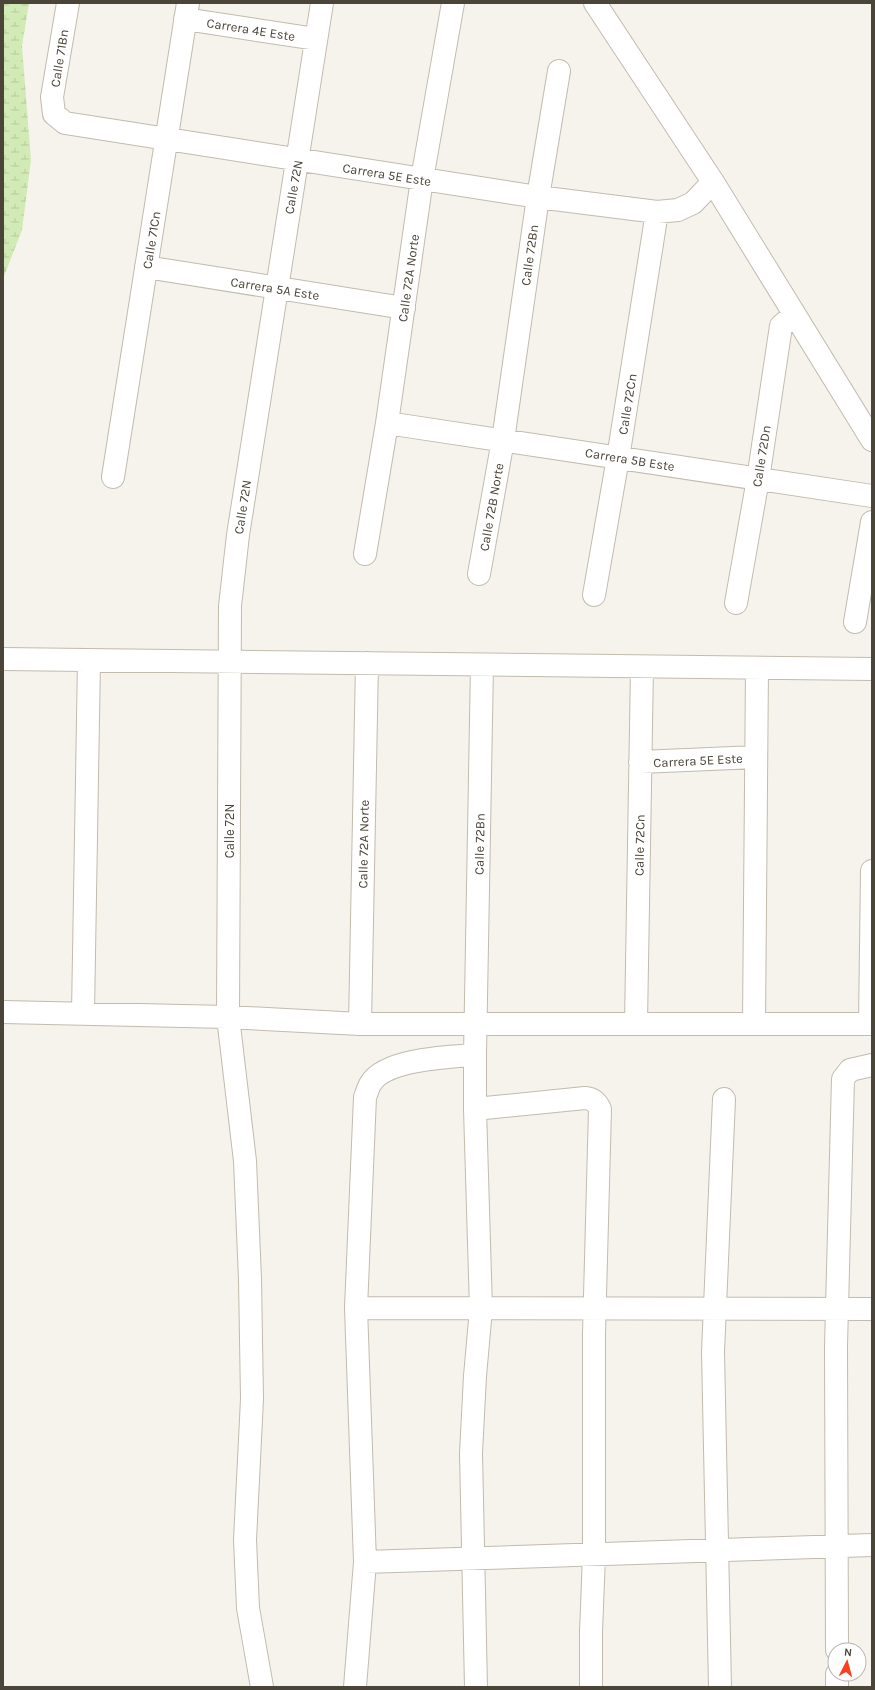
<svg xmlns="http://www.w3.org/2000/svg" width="875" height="1690" font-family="Karla,sans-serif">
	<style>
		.wetland { fill: url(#wetland-marsh) }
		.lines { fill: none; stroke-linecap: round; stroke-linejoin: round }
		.street-casing { stroke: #c2bbae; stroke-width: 24 }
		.street { stroke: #fff; stroke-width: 22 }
		.labels { text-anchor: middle; stroke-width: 3; stroke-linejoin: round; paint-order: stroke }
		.street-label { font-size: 13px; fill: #4b4439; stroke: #fff }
	</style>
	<defs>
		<pattern id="wetland-marsh" width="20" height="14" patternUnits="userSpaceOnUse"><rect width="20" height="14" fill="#d2eab5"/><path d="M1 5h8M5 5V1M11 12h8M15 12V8" fill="none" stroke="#b6ca9c"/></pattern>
	</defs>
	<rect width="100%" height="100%" fill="#f6f3ec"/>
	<!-- wetland -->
	<path class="wetland" d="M 3,3 L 29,3 L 22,46 L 31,160 L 22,230 L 3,279 Z"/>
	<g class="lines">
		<!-- street casing -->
		<g class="street-casing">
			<path id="street" d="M 68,3 L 52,97 L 54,114 L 65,123 L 538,197 L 657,212 L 678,210 L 693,203 L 713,182
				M 595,3 L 713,182 L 872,440
				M 185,19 L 316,39
				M 146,267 L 404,308
				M 387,423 L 872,496
				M 113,477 L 188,3
				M 365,554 L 387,423 L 422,179 L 453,3
				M 479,574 L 503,440 L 538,197 L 559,71
				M 594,595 L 618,458 L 657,212
				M 736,603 L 758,479 L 781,326 L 794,315
				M 855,622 L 872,522
				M 3,659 L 872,669
				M 640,762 L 756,757
				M 3,1012 L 228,1017 L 360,1024 L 872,1024
				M 83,1013 L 89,660
				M 360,1024 L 367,663
				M 636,1024 L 642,667
				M 754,1024 L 757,668
				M 870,1024 L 872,871
				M 475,1109 L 585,1098 C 593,1099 596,1101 600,1109 L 594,1334 L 594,1555 L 591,1632 L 591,1687
				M 356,1308 L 872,1309
				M 365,1562 L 872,1545
				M 837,1650 L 836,1346 L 843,1079 L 850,1070 L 872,1065
				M 262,1687 L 248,1608 L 245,1540 L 252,1399 L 250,1279 L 245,1161 L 228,1017 L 230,606 L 238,535 L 322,3
				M 355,1687 L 365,1562 L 356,1308 L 365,1097 C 367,1093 368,1087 371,1083 C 386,1059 449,1057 475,1055
				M 476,1687 L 471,1453 L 475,1376 L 481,1309 L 475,1109 L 475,1055 L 482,665
				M 720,1687 L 713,1352 L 724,1099
				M 837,1687 L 837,1674"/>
		</g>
		<!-- street -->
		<use href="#street" class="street"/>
	</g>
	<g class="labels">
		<!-- street labels -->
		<g class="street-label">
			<text transform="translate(251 29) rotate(9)" y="5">Carrera 4E Este</text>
			<text transform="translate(59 58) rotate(-81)" y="5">Calle 71Bn</text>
			<text transform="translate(387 174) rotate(9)" y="5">Carrera 5E Este</text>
			<text transform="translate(293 187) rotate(-80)" y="5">Calle 72N</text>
			<text transform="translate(151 240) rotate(-81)" y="5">Calle 71Cn</text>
			<text transform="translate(529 255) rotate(-82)" y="5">Calle 72Bn</text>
			<text transform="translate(408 278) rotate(-82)" y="5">Calle 72A Norte</text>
			<text transform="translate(275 288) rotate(9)" y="5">Carrera 5A Este</text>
			<text transform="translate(627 404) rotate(-81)" y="5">Calle 72Cn</text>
			<text transform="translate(761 456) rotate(-81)" y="5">Calle 72Dn</text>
			<text transform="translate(630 459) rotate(9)" y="5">Carrera 5B Este</text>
			<text transform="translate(242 507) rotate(-81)" y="5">Calle 72N</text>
			<text transform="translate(491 507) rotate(-80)" y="5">Calle 72B Norte</text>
			<text transform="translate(698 760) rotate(-3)" y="5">Carrera 5E Este</text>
			<text transform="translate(229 831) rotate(-90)" y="5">Calle 72N</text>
			<text transform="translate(363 844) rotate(-89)" y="5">Calle 72A Norte</text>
			<text transform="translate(479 844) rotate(-89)" y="5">Calle 72Bn</text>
			<text transform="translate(639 845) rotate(-89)" y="5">Calle 72Cn</text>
		</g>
	</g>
	<!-- border -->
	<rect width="875" height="1690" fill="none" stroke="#4b4439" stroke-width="8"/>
	<!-- north arrow -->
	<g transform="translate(847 1662) rotate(6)"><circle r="19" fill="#ffffff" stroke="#b7b4b0"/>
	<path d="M0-3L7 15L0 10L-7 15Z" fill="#fc3f1d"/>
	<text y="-6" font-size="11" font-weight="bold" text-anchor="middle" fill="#4b4439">N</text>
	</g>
</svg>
